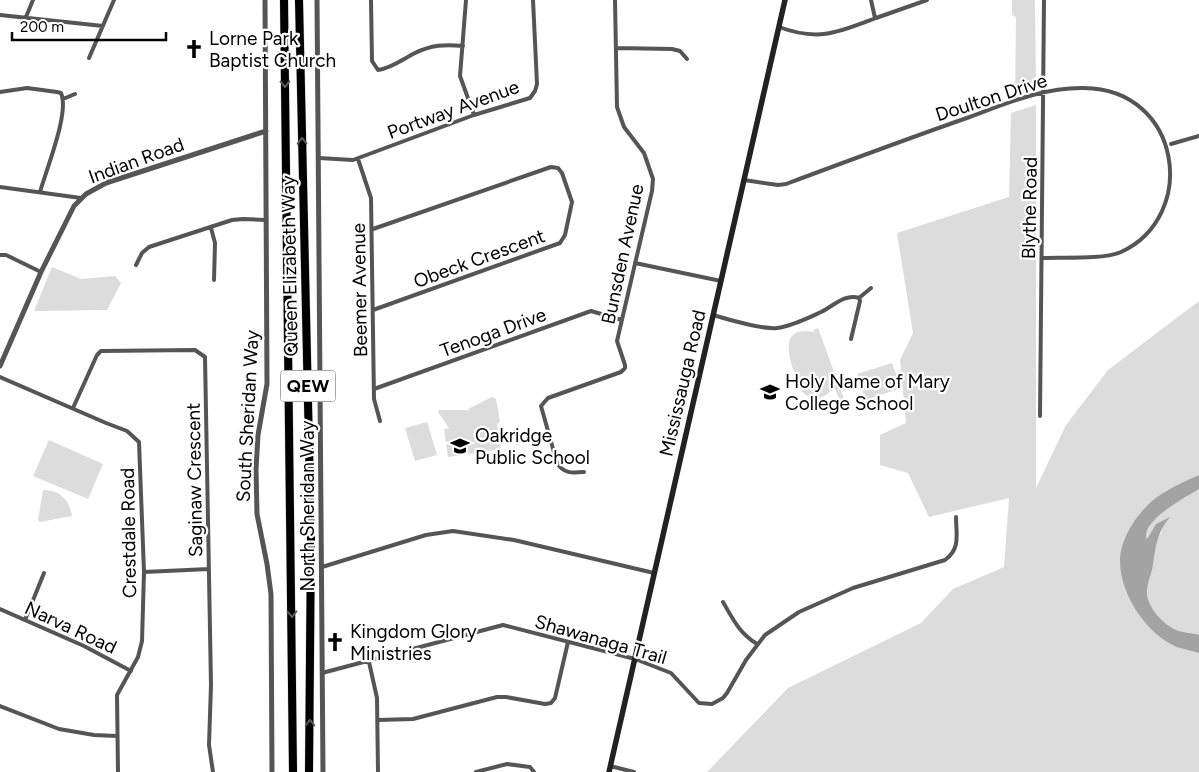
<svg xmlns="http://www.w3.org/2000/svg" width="1199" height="772" font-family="Figtree,sans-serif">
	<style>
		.green { fill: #dcdcdc }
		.water { fill: #a3a3a3 }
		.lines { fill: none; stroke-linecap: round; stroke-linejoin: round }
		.motorway-casing { stroke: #dbdbdb; stroke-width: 9 }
		.minor { stroke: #555; stroke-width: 4 }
		.tertiary { stroke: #555; stroke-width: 5 }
		.secondary { stroke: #222; stroke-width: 5.5 }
		.motorway { stroke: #000; stroke-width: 8 }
		.oneway { stroke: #595959 }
		.labels { text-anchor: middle; stroke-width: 4.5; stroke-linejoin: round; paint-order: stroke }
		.shield { fill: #fff; stroke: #4c4c4c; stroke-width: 1 }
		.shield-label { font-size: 18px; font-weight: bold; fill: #000 }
		.poi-label { font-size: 19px; fill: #000; stroke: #fff; text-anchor: start }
		.street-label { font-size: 19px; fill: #000; stroke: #fff }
	</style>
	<rect width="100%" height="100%" fill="#fff"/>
	<!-- green -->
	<path class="green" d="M 1012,0 L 1035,0 L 1036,89 L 1015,98 L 1016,17 L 1012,15 Z
		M 1036,105 L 1036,488 L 1066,425 L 1108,370 L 1199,301 L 1199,475 L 1165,491 L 1122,551 L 1161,534 L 1163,526 L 1169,518 L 1156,524 L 1147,539 C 1141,520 1185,498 1199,489 L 1199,772 L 707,772 L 788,688 L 921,623 L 953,589 L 1004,567 L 1009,498 L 929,517 L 908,473 L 880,465 L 880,435 L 906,423 L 900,360 L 913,333 L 897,233 L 1009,197 L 1011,113 Z
		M 52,267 L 81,279 L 115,276 L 121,283 L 107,310 L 34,311 Z
		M 818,328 L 844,399 L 840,401 L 834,386 C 827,400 808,403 800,388 C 797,382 795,375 793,369 C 786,348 784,326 814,332 L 814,330 Z
		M 892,363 L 901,388 L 866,400 L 857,374 Z
		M 492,397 L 496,399 L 500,422 L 497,424 L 501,449 L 448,457 L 444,429 L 449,428 L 438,412 L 439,410 L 467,410 L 469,413 L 468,409 Z
		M 427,422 L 437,455 L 415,461 L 405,428 Z
		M 49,440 L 103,464 L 88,499 L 33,476 Z
		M 43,490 C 60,490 69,499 72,516 L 40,522 L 38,520 Z"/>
	<!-- water -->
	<path class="water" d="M 1199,475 L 1199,489 C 1186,497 1140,521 1147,539 L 1156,524 L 1170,517 C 1157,533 1156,545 1153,564 C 1152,574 1146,584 1147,595 C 1149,609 1163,624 1176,630 C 1183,633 1192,633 1199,635 L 1199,653 C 1192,651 1184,649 1177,647 C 1146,634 1120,594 1120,561 C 1120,542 1132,522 1144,509 C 1159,492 1179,484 1199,475 Z"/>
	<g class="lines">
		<!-- motorway casing -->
		<g class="motorway-casing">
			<path id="motorway" d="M 284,0 L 293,772
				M 299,0 L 311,536 L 309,772"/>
		</g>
		<!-- minor -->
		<path class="minor" d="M 371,0 L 372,61 L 378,70 C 392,68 403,59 415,53 C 431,45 445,44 463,46
			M 466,0 L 460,76 L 474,115
			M 871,0 L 875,18
			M 0,15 L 103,26
			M 26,17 L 33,0
			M 779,27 C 819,42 839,32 876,18 C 893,12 910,6 927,0
			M 616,48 L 672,49 L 680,51 L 687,59
			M 89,58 L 114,0
			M 0,92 L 27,88 L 57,92 L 61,93 C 70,112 46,170 40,192
			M 63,99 L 75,94
			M 1171,144 L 1199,136
			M 319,158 L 353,160 L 474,115 L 530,98 L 535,91 L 537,84 L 533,0
			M 358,159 L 371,198 L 374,399 L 380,421
			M 744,180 L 778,185 L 786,184 C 845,162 904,140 964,119 C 1003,105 1042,87 1084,88 C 1182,89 1199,216 1121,252 C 1101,260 1064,257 1042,258
			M 0,187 L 81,198
			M 211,228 L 215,243 L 214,280
			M 373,229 L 551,167 L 558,168 L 562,173 L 572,202 L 565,235 L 560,243 L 373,310
			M 0,255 L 6,255 L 41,272
			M 635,263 L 721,281
			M 136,265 L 142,253 L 149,247 L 232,220 L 243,219 L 265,220
			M 859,298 L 871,288
			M 713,315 C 726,319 765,330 777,328 C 792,326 808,318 821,312 C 832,307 845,293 859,298 L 860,301 L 851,339
			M 0,377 L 106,423 L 127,431 L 139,442 L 144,572 L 142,641 L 138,657 L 117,695 L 118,772
			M 374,389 L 591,311 L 622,320
			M 73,408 L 97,355 L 101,351 L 195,350 L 205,357 L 211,685 L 209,745 L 213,772
			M 1040,416 L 1044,0
			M 584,472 C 572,473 564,474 557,463 L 541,406 L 548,398 L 621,372 L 625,368 L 625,365 L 617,341 L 652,191 L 653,179 L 644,153 L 624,127 L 617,107 L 615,0
			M 322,567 L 426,535 L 453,531 L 514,540 L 654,573
			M 144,572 L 209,569
			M 723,602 C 733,619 739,633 757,644
			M 0,609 L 84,646 L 131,671
			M 25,620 L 44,573
			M 369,662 L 377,698 L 378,772
			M 322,673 L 503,625 L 635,659 L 671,673 L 699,703 L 712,704 L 723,698 L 727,693 L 746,660 L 765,635 L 799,612 L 853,588 L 945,560 C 961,548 956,535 956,517
			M 0,706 L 59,729 L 94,735 L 117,736
			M 378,720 L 413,719 L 497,697 L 506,697 L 545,704 L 551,703 L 555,698 L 568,642
			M 610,766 L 634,772
			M 476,772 L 507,764 L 530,767 L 534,772"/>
		<!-- tertiary -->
		<path class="tertiary" d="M 265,0 L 267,384 L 258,435 L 256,469 L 257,514 L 267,564 L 271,594 L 272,772
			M 317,0 L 323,772
			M 0,366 L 41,272 L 74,206 L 86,194 L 106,183 L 266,131"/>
		<!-- secondary -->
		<path class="secondary" d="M 609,772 L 785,0"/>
		<!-- motorway -->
		<use href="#motorway" class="motorway"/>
	</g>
	<!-- one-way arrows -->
	<defs><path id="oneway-chevron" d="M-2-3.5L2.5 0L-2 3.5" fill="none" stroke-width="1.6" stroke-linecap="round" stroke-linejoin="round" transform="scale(1.25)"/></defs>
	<g class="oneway">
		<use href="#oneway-chevron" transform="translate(285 84) rotate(89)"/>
		<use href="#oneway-chevron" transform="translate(302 141) rotate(-91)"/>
		<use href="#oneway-chevron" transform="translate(292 614) rotate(89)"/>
		<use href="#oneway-chevron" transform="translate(310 723) rotate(-90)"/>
	</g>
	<!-- icons -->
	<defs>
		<g id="church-bare" transform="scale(1.5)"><path d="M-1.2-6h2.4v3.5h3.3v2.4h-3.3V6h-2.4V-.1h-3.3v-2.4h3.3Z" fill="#000" stroke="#fff" stroke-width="2.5" paint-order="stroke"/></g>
		<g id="school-bare" transform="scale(1.5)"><path d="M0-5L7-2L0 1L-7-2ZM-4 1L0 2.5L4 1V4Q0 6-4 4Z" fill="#000" stroke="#fff" stroke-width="2.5" paint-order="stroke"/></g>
	</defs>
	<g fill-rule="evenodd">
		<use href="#church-bare" x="194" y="49"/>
		<use href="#school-bare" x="770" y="392"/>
		<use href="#school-bare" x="460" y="446"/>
		<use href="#church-bare" x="335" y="642"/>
	</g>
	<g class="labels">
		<!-- shield labels -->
		<rect class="shield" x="280.5" y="370.5" width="55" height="31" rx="4"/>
		<g class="shield-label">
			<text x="308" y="392">QEW</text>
		</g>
		<!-- poi labels -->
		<g class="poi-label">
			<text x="209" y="45">Lorne Park<tspan x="209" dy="22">Baptist Church</tspan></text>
			<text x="785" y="388">Holy Name of Mary<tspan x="785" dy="22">College School</tspan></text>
			<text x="475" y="442">Oakridge<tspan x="475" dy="22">Public School</tspan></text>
			<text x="350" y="638">Kingdom Glory<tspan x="350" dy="22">Ministries</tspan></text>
		</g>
		<!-- street labels -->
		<g class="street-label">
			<text transform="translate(991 97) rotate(-18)" y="7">Doulton Drive</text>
			<text transform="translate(453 109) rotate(-20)" y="7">Portway Avenue</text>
			<text transform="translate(136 160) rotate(-20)" y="7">Indian Road</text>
			<text transform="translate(1029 208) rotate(-89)" y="7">Blythe Road</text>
			<text transform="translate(622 254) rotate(-78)" y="7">Bunsden Avenue</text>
			<text transform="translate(479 258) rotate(-20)" y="7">Obeck Crescent</text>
			<text transform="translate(289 266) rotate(-91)" y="7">Queen Elizabeth Way</text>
			<text transform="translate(359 290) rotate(-91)" y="7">Beemer Avenue</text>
			<text transform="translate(493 332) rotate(-20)" y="7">Tenoga Drive</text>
			<text transform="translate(682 383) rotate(-77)" y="7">Mississauga Road</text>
			<text transform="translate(247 416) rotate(-87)" y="7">South Sheridan Way</text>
			<text transform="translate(194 480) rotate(-91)" y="7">Saginaw Crescent</text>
			<text transform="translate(307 506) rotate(-90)" y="7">North Sheridan Way</text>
			<text transform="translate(128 533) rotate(-91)" y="7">Crestdale Road</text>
			<text transform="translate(71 627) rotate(25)" y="7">Narva Road</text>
			<text transform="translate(601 639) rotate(16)" y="7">Shawanaga Trail</text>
		</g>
	</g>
	<!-- scale -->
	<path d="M12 32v8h154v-8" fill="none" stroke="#000000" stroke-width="2.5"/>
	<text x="20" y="32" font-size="15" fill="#000000" stroke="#ffffff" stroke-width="4" paint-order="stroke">200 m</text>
</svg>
